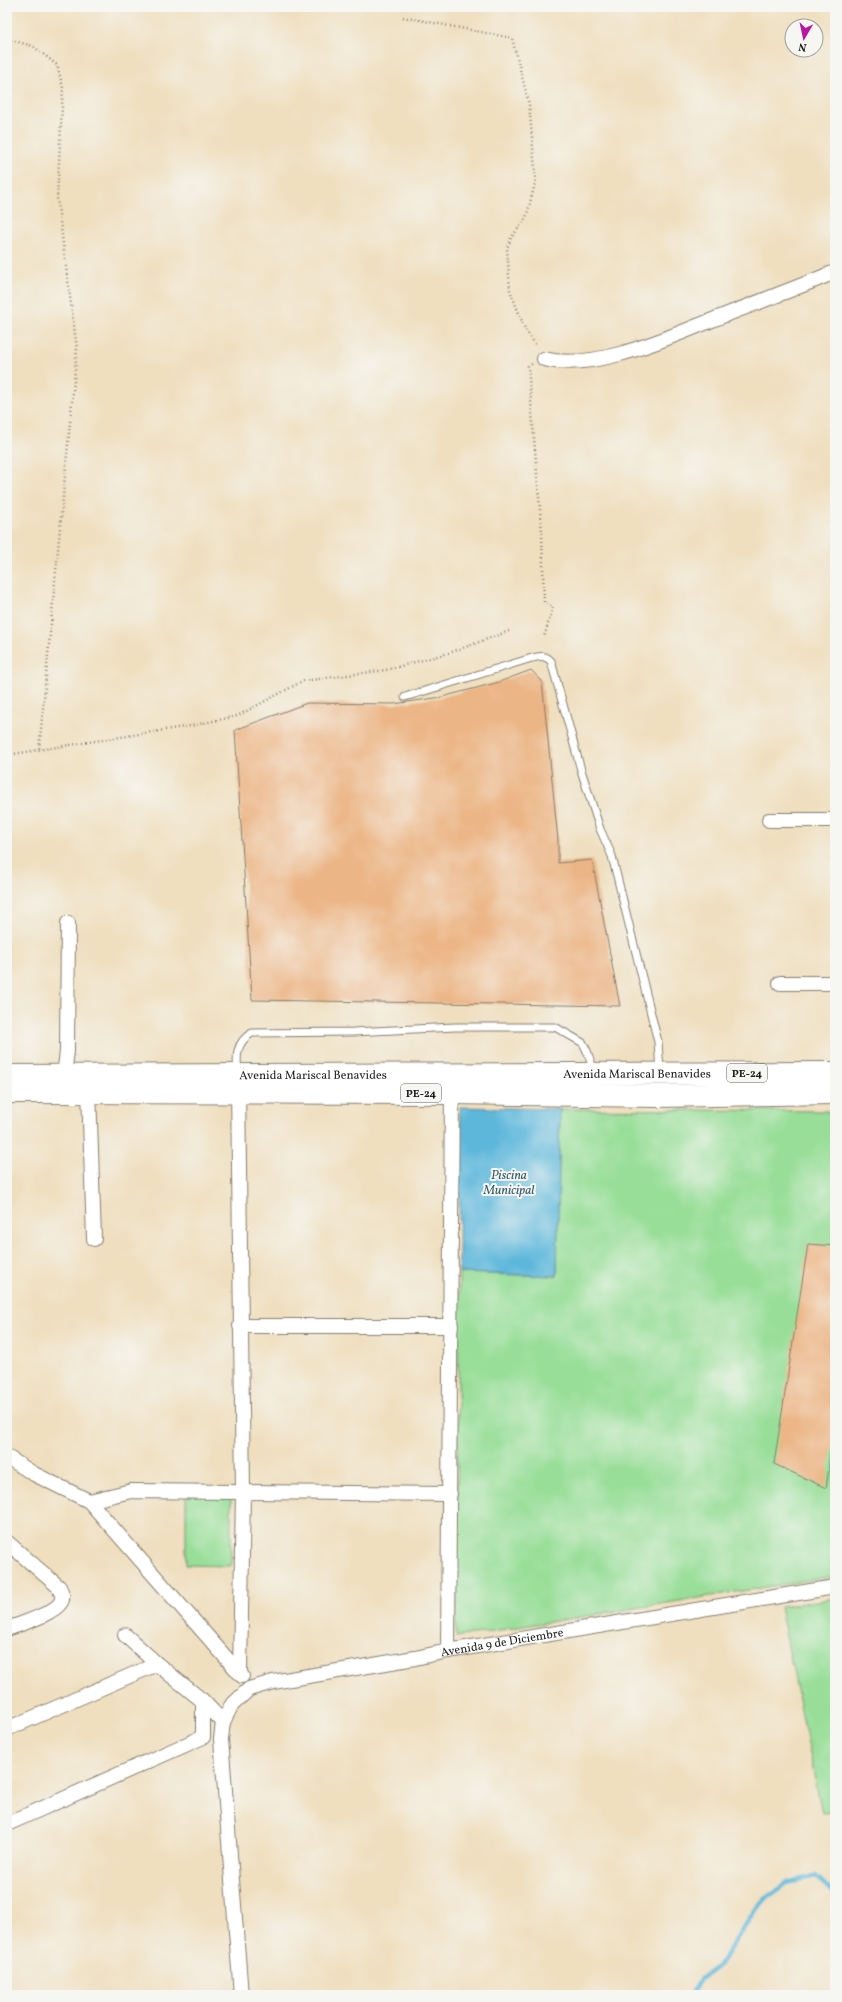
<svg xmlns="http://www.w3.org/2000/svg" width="842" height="2002" font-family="Vollkorn,serif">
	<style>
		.green { fill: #98de98; stroke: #5a7d5a }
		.water { fill: #5db7db; stroke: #3c6a7c }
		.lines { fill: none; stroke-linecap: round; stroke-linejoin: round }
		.stream { stroke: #5db7db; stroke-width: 4.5 }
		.building { fill: #ecb585 }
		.lane-casing { stroke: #867e6e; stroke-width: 9 }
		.street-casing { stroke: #867e6e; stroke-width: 16 }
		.highway-casing { stroke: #867e6e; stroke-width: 24 }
		.path { stroke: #867e6e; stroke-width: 2.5; stroke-dasharray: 1 3; stroke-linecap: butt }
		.lane { stroke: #fff; stroke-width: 7 }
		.street { stroke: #fff; stroke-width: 14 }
		.highway { stroke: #fff; stroke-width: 22 }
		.labels { text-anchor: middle; stroke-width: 4; stroke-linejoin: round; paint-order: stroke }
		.shield { fill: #f6f6f2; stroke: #5d5d5c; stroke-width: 1 }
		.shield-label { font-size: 11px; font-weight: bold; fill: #1c1c1c }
		.street-label { font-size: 12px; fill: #1c1c1c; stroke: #f6f6f2 }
		.water-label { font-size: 13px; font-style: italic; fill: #365a68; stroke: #f6f6f2 }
	</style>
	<rect width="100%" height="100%" fill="#f6f6f2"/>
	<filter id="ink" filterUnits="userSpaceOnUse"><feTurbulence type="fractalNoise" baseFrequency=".025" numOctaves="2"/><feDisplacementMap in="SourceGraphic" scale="8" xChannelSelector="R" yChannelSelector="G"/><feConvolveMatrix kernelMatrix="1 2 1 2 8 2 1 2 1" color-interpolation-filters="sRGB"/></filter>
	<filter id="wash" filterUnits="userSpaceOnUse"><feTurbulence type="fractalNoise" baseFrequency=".012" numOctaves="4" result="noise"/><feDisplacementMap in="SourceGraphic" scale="16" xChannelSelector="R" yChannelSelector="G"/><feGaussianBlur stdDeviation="0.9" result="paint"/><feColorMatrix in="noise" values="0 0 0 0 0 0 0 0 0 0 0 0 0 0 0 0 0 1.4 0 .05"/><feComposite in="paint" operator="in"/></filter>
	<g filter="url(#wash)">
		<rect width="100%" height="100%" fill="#efdfbf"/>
		<!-- green -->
		<path class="green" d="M 560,1109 L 828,1111 L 835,1128 L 835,1576 L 456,1637 L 459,1273 L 557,1276 Z
			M 186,1493 L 231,1494 L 231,1566 L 186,1565 Z
			M 835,1598 L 835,1812 L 822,1813 L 780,1607 Z"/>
		<!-- water -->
		<path class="water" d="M 460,1107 L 560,1109 L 557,1276 L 459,1273 Z"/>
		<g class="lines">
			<!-- stream -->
			<path class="stream" d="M 691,1995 L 700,1979 L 721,1963 L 759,1904 L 787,1883 L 816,1876 L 835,1895"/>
		</g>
		<g id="blocks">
			<!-- building -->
			<path class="building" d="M 531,670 L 542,681 L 558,840 L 558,863 L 592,860 L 620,1006 L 252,1000 L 235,730 L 307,703 L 394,704 L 442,697 L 499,682 Z
				M 808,1244 L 835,1246 L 835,1429 L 826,1488 L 774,1464 Z"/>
		</g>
	</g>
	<g filter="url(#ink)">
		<use href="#blocks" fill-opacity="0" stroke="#867e6e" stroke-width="1"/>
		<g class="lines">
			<!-- lane casing -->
			<g class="lane-casing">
				<path id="lane" d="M 405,697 L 532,658 C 540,656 545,655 551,661 L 581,770 L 600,829 L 612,856 L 658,1042 L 660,1071
					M 238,1072 C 236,1056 236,1042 252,1033 L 353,1032 L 455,1027 L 555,1027 L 583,1043 L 587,1051 L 594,1071"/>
			</g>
			<!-- street casing -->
			<g class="street-casing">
				<g id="street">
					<path d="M 544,359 C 600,373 681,331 733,312 C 767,299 801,286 835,272"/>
					<path d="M 769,820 L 835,820"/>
					<path d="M 780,983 L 835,983"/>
					<path d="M 64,1076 L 67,1051 L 68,923"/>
					<path d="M 238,1086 L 243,1491 L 240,1673"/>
					<path d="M 89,1091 L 94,1239"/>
					<path d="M 240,1326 L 451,1326"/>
					<path d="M 7,1457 L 34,1474 L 89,1501 L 242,1676"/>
					<path d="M 89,1501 L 131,1491 L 450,1494"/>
					<path d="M 7,1542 L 59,1587 C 61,1591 64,1597 61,1602 C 54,1614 20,1624 7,1629"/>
					<path d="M 125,1635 L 157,1664 L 203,1701 L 223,1722"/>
					<path d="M 448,1651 L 452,1085"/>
					<path d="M 7,1729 L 157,1664"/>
					<path d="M 7,1824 L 203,1737 L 203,1701"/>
					<path id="s1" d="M 241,1995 L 221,1739 L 223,1722 L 231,1706 L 249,1689 L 273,1682 L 415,1658 L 448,1651 L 835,1587"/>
				</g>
			</g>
			<!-- highway casing -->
			<g class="highway-casing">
				<g id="highway">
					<path id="s2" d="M 7,1076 L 835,1073"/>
					<path d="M 7,1092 L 452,1093 L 657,1096 L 835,1093"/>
				</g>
			</g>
			<!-- path -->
			<path class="path" d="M 403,17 L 512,38 L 529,104 L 536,180 L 526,218 L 511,238 L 507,248 L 510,290 L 525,329 L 537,347
				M 7,39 L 33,46 L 57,65 L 63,88 L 57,198 L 77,349 L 39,750
				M 532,364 L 528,366 L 542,533 L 544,602 L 553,607 L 544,637
				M 7,755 L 190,726 L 237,716 L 303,681 L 386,670 L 452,652 L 509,631"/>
			<!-- lane -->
			<use href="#lane" class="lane"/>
			<!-- street -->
			<use href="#street" class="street"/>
			<!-- highway -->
			<use href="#highway" class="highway"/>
		</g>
	</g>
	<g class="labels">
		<!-- shield labels -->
		<g class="shield">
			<rect x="727" y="1064" width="40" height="18" rx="3"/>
			<rect x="401" y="1084" width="40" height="18" rx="3"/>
		</g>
		<g class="shield-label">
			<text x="747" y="1077">PE-24</text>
			<text x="421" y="1097">PE-24</text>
		</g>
		<!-- street labels -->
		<g class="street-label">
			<text dy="4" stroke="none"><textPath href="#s2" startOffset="630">Avenida Mariscal Benavides</textPath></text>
			<text dy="4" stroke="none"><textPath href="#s2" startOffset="306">Avenida Mariscal Benavides</textPath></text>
			<text dy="4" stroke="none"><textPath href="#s1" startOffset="574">Avenida 9 de Diciembre</textPath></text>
		</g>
		<!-- water labels -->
		<g class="water-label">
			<text x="509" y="1179">Piscina<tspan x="509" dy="15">Municipal</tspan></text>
		</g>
	</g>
	<!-- margin -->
	<rect width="842" height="2002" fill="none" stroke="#f6f6f2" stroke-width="24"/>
	<!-- north arrow -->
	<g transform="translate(804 38) rotate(189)"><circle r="19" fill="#f6f6f2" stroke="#9f9f9c"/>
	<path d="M0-3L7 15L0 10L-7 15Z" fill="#b5179e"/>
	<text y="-6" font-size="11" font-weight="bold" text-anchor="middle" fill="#1c1c1c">N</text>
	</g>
</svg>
